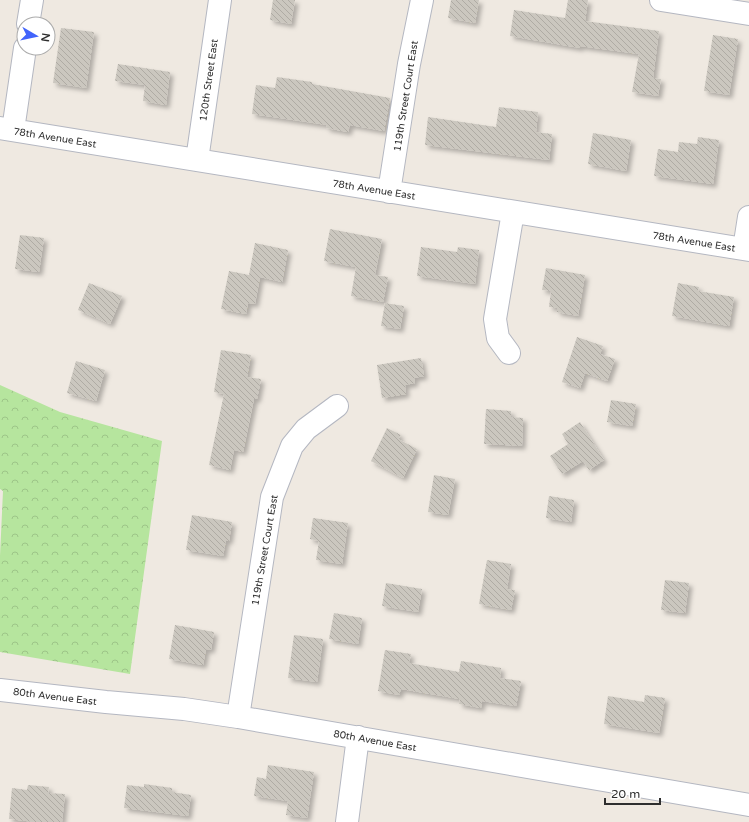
<svg xmlns="http://www.w3.org/2000/svg" width="749" height="822" font-family="'Varela Round',sans-serif">
	<style>
		.forest { fill: url(#forest-crowns) }
		.building { fill: url(#building-back-hatch); filter: url(#shadow) }
		.lines { fill: none; stroke-linecap: round; stroke-linejoin: round }
		.minor-casing { stroke: #b4b7c1; stroke-width: 24 }
		.minor { stroke: #fff; stroke-width: 22 }
		.labels { text-anchor: middle; stroke-width: 3.5; stroke-linejoin: round; paint-order: stroke }
		.street-label { font-size: 10px; fill: #2e2e2e; stroke: #fff }
	</style>
	<defs>
		<pattern id="forest-crowns" width="20" height="18" patternUnits="userSpaceOnUse"><rect width="20" height="18" fill="#b6e59e"/><path d="M2 6a3 3 0 1 1 6 0M12 15a3 3 0 1 1 6 0" fill="none" stroke="#9dc588"/></pattern>
		<pattern id="building-back-hatch" width="6" height="6" patternUnits="userSpaceOnUse"><rect width="6" height="6" fill="#cbc7bf"/><path d="M-1 5l2 2M0 0l6 6M5-1l2 2" fill="none" stroke="#afaba4"/></pattern>
		<filter id="shadow"><feDropShadow dx="3.5" dy="3.5" stdDeviation="2" flood-color="#0004"/></filter>
	</defs>
	<rect width="100%" height="100%" fill="#efe9e1"/>
	<!-- forest -->
	<path class="forest" d="M 0,385 L 60,412 L 162,441 L 130,674 L 0,652 L 0,556 L 3,491 L 0,489 Z"/>
	<!-- building -->
	<path class="building" d="M 273,0 L 295,0 L 291,24 L 270,20 Z
		M 451,0 L 479,0 L 475,23 L 448,18 Z
		M 568,0 L 588,0 L 585,21 L 659,31 L 653,78 L 661,79 L 658,96 L 632,92 L 639,54 L 580,46 L 580,48 L 510,36 L 514,10 L 565,18 Z
		M 61,28 L 94,32 L 86,88 L 53,83 Z
		M 713,35 L 738,39 L 729,95 L 704,91 Z
		M 118,64 L 170,72 L 166,105 L 143,101 L 145,85 L 115,81 Z
		M 277,77 L 312,82 L 312,84 L 390,98 L 384,131 L 350,125 L 348,132 L 326,128 L 327,125 L 252,114 L 256,85 L 275,88 Z
		M 499,107 L 538,112 L 536,132 L 552,134 L 549,160 L 425,145 L 428,117 L 496,127 Z
		M 593,133 L 631,140 L 626,171 L 588,164 Z
		M 698,137 L 719,140 L 713,184 L 654,176 L 658,149 L 678,152 L 679,142 L 697,144 Z
		M 330,229 L 382,239 L 375,275 L 388,277 L 383,302 L 351,296 L 356,267 L 324,261 Z
		M 20,235 L 44,238 L 39,272 L 15,269 Z
		M 255,243 L 288,250 L 282,282 L 260,277 L 255,304 L 248,303 L 246,314 L 221,309 L 229,271 L 249,275 Z
		M 421,247 L 457,252 L 458,247 L 479,250 L 475,284 L 417,276 Z
		M 546,268 L 585,275 L 578,316 L 557,312 L 557,308 L 549,307 L 551,291 L 542,290 Z
		M 89,283 L 122,296 L 110,324 L 78,310 Z
		M 678,283 L 699,287 L 698,291 L 734,297 L 729,326 L 672,316 Z
		M 385,303 L 404,306 L 400,329 L 381,326 Z
		M 577,337 L 603,346 L 600,354 L 615,359 L 607,381 L 585,373 L 580,388 L 562,382 Z
		M 221,350 L 251,355 L 247,377 L 261,379 L 257,399 L 254,399 L 243,452 L 234,450 L 230,470 L 209,465 L 224,394 L 214,392 Z
		M 421,358 L 424,376 L 414,378 L 415,383 L 405,385 L 406,394 L 382,398 L 377,365 Z
		M 76,361 L 105,370 L 96,401 L 67,393 Z
		M 611,400 L 636,404 L 632,426 L 607,422 Z
		M 486,409 L 511,411 L 511,417 L 523,418 L 522,446 L 484,444 Z
		M 580,422 L 604,460 L 589,470 L 583,461 L 562,474 L 550,456 L 568,444 L 562,434 Z
		M 387,428 L 401,435 L 398,439 L 417,449 L 403,478 L 371,461 Z
		M 434,475 L 455,479 L 448,515 L 428,512 Z
		M 549,496 L 574,500 L 571,522 L 546,518 Z
		M 192,515 L 232,522 L 229,541 L 226,540 L 223,556 L 186,550 Z
		M 313,518 L 348,523 L 342,564 L 316,560 L 319,541 L 310,539 Z
		M 487,560 L 511,564 L 507,589 L 515,590 L 511,610 L 479,604 Z
		M 665,580 L 689,583 L 685,613 L 661,610 Z
		M 386,583 L 422,589 L 418,612 L 382,606 Z
		M 334,613 L 362,618 L 358,644 L 329,639 Z
		M 175,625 L 214,632 L 211,650 L 206,649 L 203,665 L 169,659 Z
		M 294,635 L 323,639 L 317,682 L 288,678 Z
		M 385,650 L 411,654 L 409,663 L 459,672 L 461,661 L 501,668 L 500,678 L 521,681 L 516,706 L 482,701 L 481,708 L 459,704 L 460,699 L 401,689 L 399,695 L 378,691 Z
		M 645,695 L 665,698 L 659,733 L 604,724 L 608,696 L 644,702 Z
		M 268,765 L 314,772 L 307,818 L 286,815 L 288,801 L 254,796 L 257,777 L 266,779 Z
		M 144,784 L 172,788 L 172,792 L 191,795 L 188,816 L 124,808 L 127,785 L 144,787 Z
		M 28,785 L 49,787 L 48,793 L 65,794 L 62,822 L 35,822 L 9,819 L 12,788 L 27,790 Z"/>
	<g class="lines">
		<!-- minor casing -->
		<g class="minor-casing">
			<path id="minor" d="M 661,0 L 749,14
				M 28,24 L 32,0
				M 0,128 L 749,250
				M 13,130 L 25,48
				M 197,160 L 220,0
				M 389,192 L 409,64 L 422,0
				M 744,249 L 749,217
				M 509,353 L 498,338 L 495,319 L 513,212
				M 0,690 L 106,702 L 184,709 L 238,717 L 749,805
				M 238,717 L 272,497 L 292,446 L 306,429 L 337,406
				M 347,822 L 358,737"/>
		</g>
		<!-- minor -->
		<use href="#minor" class="minor"/>
	</g>
	<g class="labels">
		<!-- street labels -->
		<g class="street-label">
			<text transform="translate(208 80) rotate(-82)" y="4">120th Street East</text>
			<text transform="translate(405 96) rotate(-81)" y="4">119th Street Court East</text>
			<text transform="translate(55 137) rotate(9)" y="4">78th Avenue East</text>
			<text transform="translate(374 189) rotate(9)" y="4">78th Avenue East</text>
			<text transform="translate(694 241) rotate(9)" y="4">78th Avenue East</text>
			<text transform="translate(264 550) rotate(-80)" y="4">119th Street Court East</text>
			<text transform="translate(55 696) rotate(7)" y="4">80th Avenue East</text>
			<text transform="translate(375 740) rotate(10)" y="4">80th Avenue East</text>
		</g>
	</g>
	<!-- north arrow -->
	<g transform="translate(36 36) rotate(99)"><circle r="19" fill="#ffffff" stroke="#ababab"/>
	<path d="M0-3L7 15L0 10L-7 15Z" fill="#4264fb"/>
	<text y="-6" font-size="11" font-weight="bold" text-anchor="middle" fill="#2e2e2e">N</text>
	</g>
	<!-- scale -->
	<path d="M605 798v6h55v-6" fill="none" stroke="#2e2e2e" stroke-width="2"/>
	<text x="611" y="798" font-size="12" fill="#2e2e2e" stroke="#ffffff" stroke-width="3" paint-order="stroke">20 m</text>
</svg>
